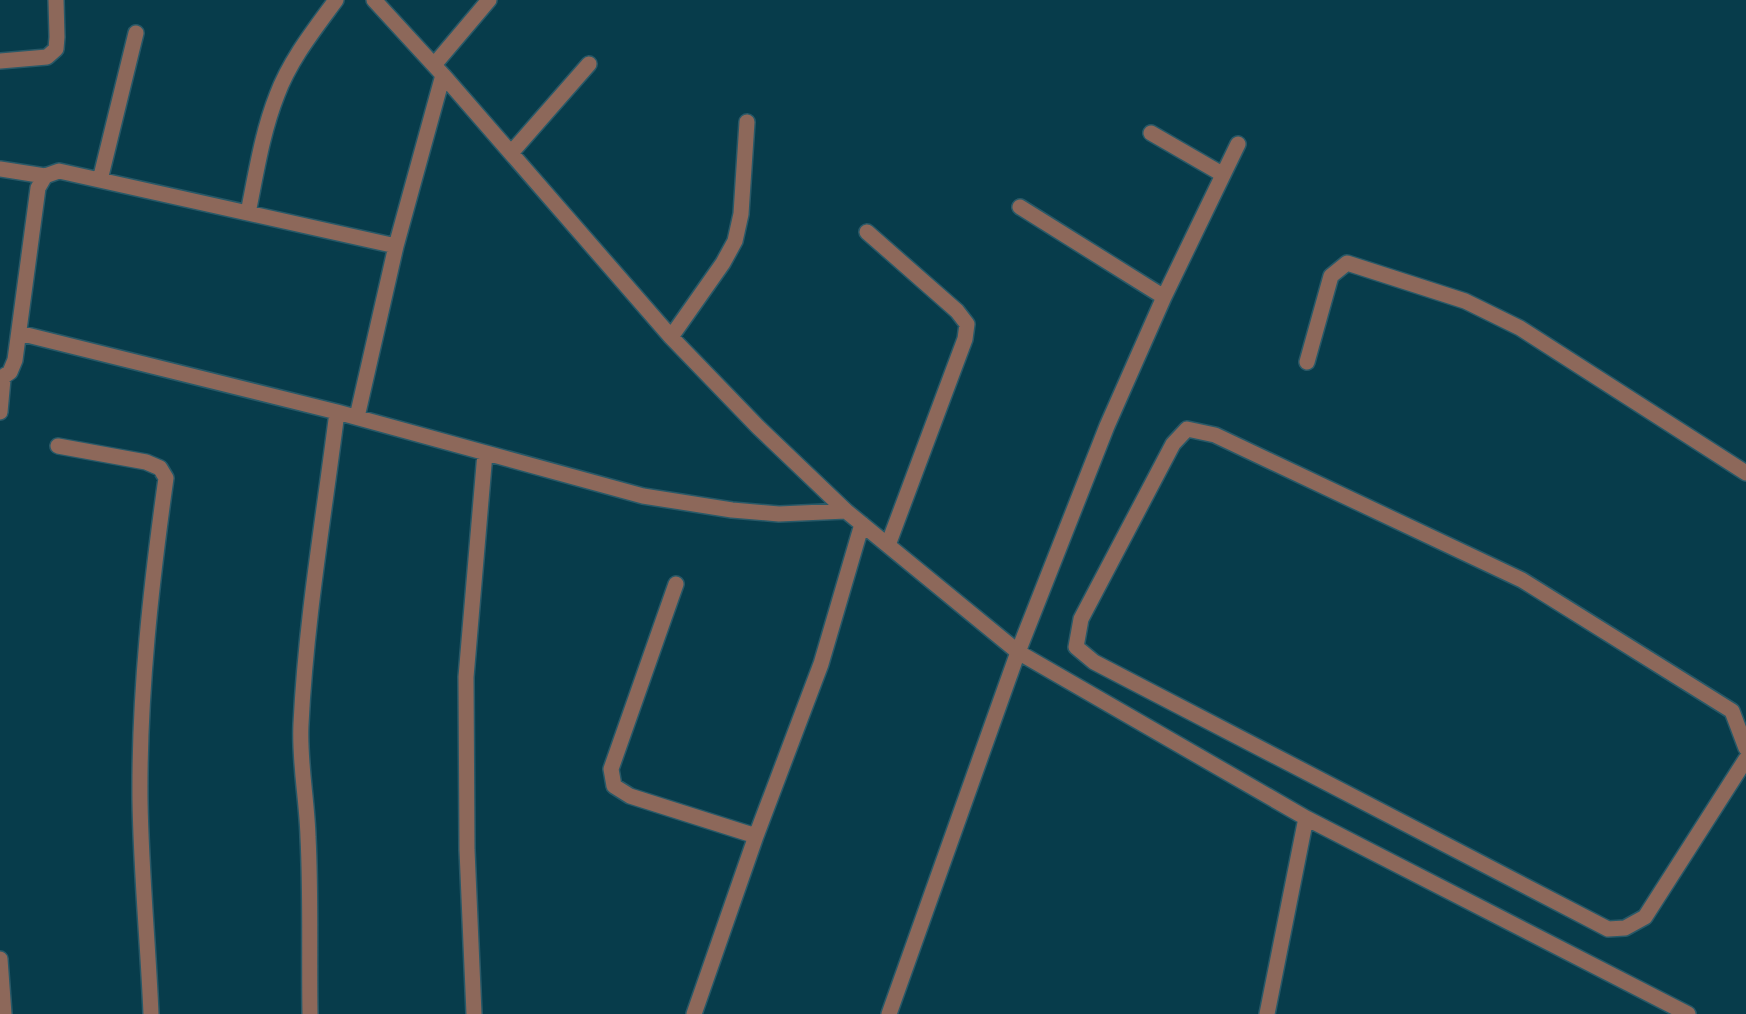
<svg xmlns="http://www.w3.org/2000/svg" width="1746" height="1014" font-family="'Nunito Sans',sans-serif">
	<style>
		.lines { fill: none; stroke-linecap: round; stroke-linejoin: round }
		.lane-casing { stroke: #285968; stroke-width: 18 }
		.street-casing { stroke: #285968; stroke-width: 18 }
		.lane { stroke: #8d685a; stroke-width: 15 }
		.street { stroke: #8d685a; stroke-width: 15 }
	</style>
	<rect width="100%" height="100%" fill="#073c4b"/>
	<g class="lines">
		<!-- lane casing -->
		<g class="lane-casing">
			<path id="lane" d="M 1307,362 L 1331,276 L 1347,263 L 1465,301 L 1520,328 L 1746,473
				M 1746,748 L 1732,711 L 1522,580 L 1215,435 L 1187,429 L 1173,444 L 1081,619 L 1076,647 L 1094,662 L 1608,929 L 1625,928 L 1645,917 L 1746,759"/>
		</g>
		<!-- street casing -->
		<g class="street-casing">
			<path id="street" d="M 374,0 L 443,75 L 671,337 L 758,427 L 846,511
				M 0,61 L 47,57 L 56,49 L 57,37 L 56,0
				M 434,65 L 489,0
				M 1151,133 L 1222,174
				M 511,153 L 589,64
				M 0,169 L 45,176
				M 100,180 L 136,33
				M 1020,207 L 1164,297
				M 248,213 C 256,174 262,133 277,95 C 290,60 314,30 336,0
				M 867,232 L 957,311 L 967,324 L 965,339 L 888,545
				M 19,333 L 337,412
				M 671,337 L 723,263 L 735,241 L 741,214 L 747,122
				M 0,379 L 10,372 L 15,360 L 38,188 L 45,176 L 59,171 L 396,246
				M 0,412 L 3,379
				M 357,417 L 396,246 L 443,75
				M 58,446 L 146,462 L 160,468 L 166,478 C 151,585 139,693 140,800 C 141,871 148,943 151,1014
				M 676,584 L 611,769 L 614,786 L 630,796 L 756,836
				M 0,959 L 4,1014
				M 310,1014 C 309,955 311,896 308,837 C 307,799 299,762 301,724 C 306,619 324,516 337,412 L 643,496 L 732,510 L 779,514 L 846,511 L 1018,652 L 1107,426 L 1164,297 L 1238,144
				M 474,1014 L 467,850 L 466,677 L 485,453
				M 694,1014 L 756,836 L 821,664 L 862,524
				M 889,1014 L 1018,652 L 1306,818
				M 1267,1014 L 1306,818 L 1688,1014"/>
		</g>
		<!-- lane -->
		<use href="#lane" class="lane"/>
		<!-- street -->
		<use href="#street" class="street"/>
	</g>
</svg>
